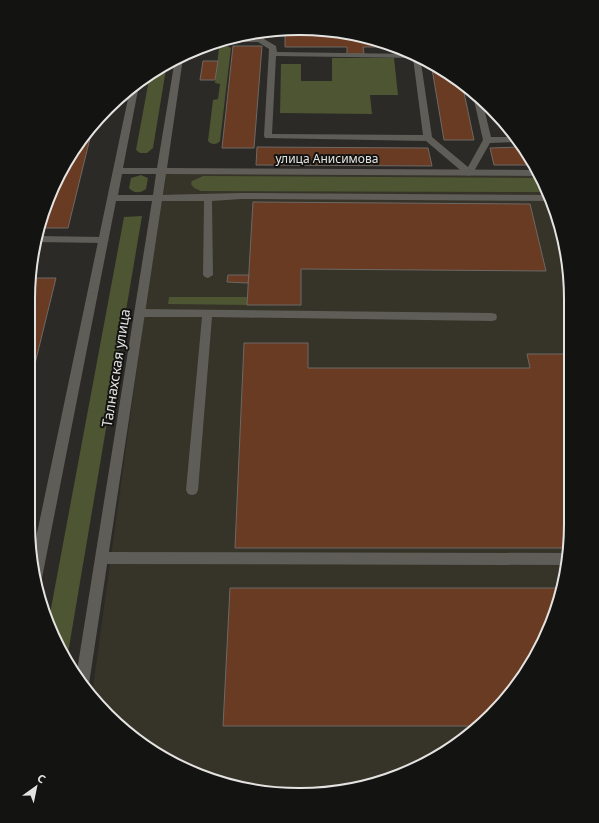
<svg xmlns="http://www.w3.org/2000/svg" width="599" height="823" font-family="'Noto Sans',sans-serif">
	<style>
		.built { fill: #363329 }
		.green { fill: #4d5532 }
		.building { fill: #693b22; stroke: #6d6866 }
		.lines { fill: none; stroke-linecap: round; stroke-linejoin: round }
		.lane { fill: #5e5d58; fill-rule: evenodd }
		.secondary { fill: #5e5d58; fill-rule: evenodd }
		.labels { text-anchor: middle; stroke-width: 4; stroke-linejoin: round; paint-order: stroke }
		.far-street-label { font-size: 12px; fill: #e4e3e1; stroke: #131311 }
		.street-label { font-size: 14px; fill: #e4e3e1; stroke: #131311 }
		.rim { fill: none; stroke: #e4e3e1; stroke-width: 2 }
	</style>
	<rect width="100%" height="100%" fill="#2b2a26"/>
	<!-- built -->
	<path class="built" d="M 167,169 L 535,170 L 550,195 L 569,264 L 570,541 L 562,594 L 543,644 L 515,689 L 478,728 L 404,774 L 335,793 L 247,790 L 180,767 L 121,728 L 92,695 L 145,309 Z"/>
	<!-- green -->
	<path class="green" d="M 222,46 L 227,46 L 231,48 L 220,141 C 217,145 211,145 208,141 L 213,100 L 218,99 L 220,84 L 215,83 L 219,48 Z
		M 332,58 L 394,58 L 398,95 L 370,95 L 372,114 L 280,113 L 281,64 L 301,64 L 301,81 L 332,81 Z
		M 167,63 L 153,148 L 147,153 L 140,153 L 136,150 L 150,74 Z
		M 141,175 L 148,178 L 146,189 C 141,193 134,194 129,188 L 131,178 Z
		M 203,176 L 539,178 L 548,192 L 201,191 L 194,188 L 191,184 L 192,181 Z
		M 142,216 L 67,659 L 49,619 L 124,217 Z
		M 169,297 L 247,297 L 247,305 L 168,304 Z"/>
	<!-- building -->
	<path class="building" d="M 317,29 L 370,37 L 395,47 L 363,47 L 364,54 L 347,54 L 347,47 L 285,47 L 285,30 Z
		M 233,46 L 262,46 L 254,148 L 222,148 Z
		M 203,61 L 218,61 L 215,80 L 200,80 Z
		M 431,63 L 462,83 L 474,140 L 444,140 Z
		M 92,130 L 68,228 L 40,228 L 64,164 Z
		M 257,147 L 428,148 L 432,166 L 256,165 Z
		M 520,147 L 531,165 L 494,165 L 490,148 Z
		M 253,202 L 530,204 L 546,271 L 301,269 L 301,305 L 247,305 Z
		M 228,275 L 249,275 L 248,283 L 227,282 Z
		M 33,278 L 56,278 L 31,380 Z
		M 244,343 L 308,343 L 308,368 L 530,368 L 527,354 L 565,354 L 569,373 L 570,541 L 569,548 L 235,548 Z
		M 230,588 L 563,588 L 543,644 L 515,689 L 480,726 L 223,726 Z"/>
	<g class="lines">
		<!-- lane -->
		<path class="lane" d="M 269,30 L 264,39 L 276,46 L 277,52 L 413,54 L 420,56 L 432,137 L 468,167 L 483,140 L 473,96 L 474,94 L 482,100 L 491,137 L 514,137 L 517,142 L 490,143 L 473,173 L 469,176 L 466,175 L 426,141 L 265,138 L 264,136 L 269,49 L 258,42 L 223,42 L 220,41 L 232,38 L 257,38 L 261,31 ZM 276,56 L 413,58 L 423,135 L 272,134 Z
			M 241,193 L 550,195 L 552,201 L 241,199 L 212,201 L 213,275 L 208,278 L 205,277 L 203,275 L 204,201 L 158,201 L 154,198 L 158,195 Z
			M 37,236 L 104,237 L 109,240 L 104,243 L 35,242 Z
			M 564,246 L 569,264 L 569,273 L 564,270 L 559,250 Z
			M 140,309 L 492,313 L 496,314 L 497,317 L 496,320 L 492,321 L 212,317 L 198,490 L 196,494 L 192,495 L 188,494 L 186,490 L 202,317 L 140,317 L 136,316 L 135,313 L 136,310 Z
			M 102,552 L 567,553 L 568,554 L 567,565 L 102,564 L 98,562 L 96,558 L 98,554 Z"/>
		<!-- secondary -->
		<path class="secondary" d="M 182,56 L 183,58 L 167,168 L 534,170 L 538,176 L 166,174 L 89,684 L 87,689 L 76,677 L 152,201 L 116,201 L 42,578 L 40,582 L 36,584 L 32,557 L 130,89 L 138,83 L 139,85 L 123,168 L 157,168 L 175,59 ZM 122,174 L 156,174 L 153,195 L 118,195 Z"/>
	</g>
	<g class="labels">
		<!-- far-street labels -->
		<g class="far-street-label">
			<text x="327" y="163">улица Анисимова</text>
		</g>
		<!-- street labels -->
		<g class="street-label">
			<text transform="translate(116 368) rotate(-81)" y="5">Талнахская улица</text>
		</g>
	</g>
	<!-- crop -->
	<path d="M0 0H599V823H0ZM299 35H300A264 264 0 0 1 564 299V524A264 264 0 0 1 300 788H299A264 264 0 0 1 35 524V299A264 264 0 0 1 299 35Z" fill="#131311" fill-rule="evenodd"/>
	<path class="rim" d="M299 35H300A264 264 0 0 1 564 299V524A264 264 0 0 1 300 788H299A264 264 0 0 1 35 524V299A264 264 0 0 1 299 35Z"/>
	<!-- north arrow -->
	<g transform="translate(36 787) rotate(33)" stroke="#131311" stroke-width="3" paint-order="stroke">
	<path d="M0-3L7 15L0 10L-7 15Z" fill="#e4e3e1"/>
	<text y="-6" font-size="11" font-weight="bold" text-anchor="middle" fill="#e4e3e1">С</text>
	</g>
</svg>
